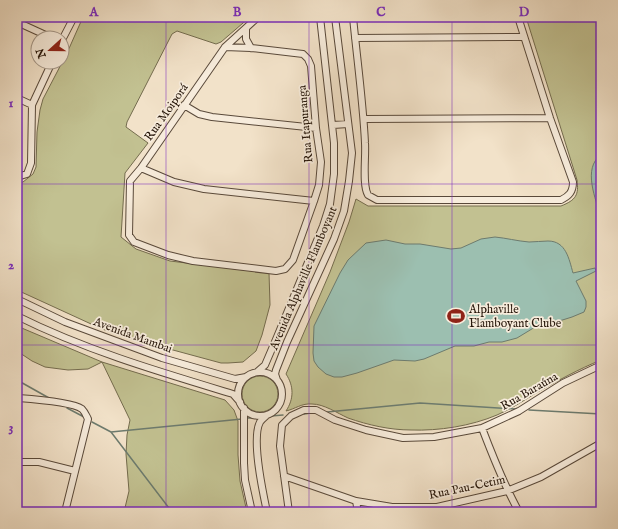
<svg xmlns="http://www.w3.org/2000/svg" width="618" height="529" font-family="'IM FELL English',serif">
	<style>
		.green { fill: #c2c191; stroke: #746c4e }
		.water { fill: #9cbfb0; stroke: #6d7b6e }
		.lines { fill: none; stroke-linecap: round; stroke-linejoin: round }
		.stream { stroke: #6d7b6e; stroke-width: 1.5 }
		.minor-casing { stroke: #59493a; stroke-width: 8 }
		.minor { stroke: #f7ecdc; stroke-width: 6 }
		.grid { fill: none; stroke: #7b2cbf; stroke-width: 1; stroke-opacity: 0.55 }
		.labels { text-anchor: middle; stroke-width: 3.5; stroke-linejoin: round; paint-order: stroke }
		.street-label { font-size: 12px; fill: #26160a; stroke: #f7ecdc }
		.poi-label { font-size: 12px; fill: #26160a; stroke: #f7ecdc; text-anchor: start }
		.neatline { fill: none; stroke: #7b2cbf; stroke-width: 1.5 }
		.grid-label { font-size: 13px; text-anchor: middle; font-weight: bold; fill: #7b2cbf }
	</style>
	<rect width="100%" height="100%" fill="#f2e2c9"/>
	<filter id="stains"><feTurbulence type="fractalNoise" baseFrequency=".005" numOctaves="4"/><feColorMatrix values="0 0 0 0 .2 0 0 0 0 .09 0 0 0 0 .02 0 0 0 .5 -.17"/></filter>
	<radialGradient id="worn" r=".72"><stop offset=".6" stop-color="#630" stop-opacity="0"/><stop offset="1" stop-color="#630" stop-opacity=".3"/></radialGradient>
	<!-- green -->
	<path class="green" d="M 83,17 L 250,17 L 221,42 L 216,44 L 177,31 L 172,34 L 127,122 L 126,127 L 148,143 L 125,173 L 121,237 L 136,249 L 170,261 L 269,273 L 270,305 L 262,335 L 256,351 L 243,362 L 228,363 L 221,363 L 136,340 L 102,329 L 17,290 L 17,183 L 23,182 L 33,174 L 36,167 L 37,132 L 40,110 L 43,99 L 67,53 Z
		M 526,17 L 601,17 L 601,360 C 579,369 557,381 536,393 C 523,401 511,409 497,415 C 471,426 439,431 411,430 C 390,430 368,425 348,418 C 337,413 324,404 312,404 C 302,403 295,409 286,411 C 294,399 294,386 286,374 L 330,272 L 349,222 L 356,199 L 368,206 L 561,206 C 576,200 579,195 577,180 Z
		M 17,326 L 102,362 L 225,400 L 234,410 L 238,421 L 238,455 L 240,481 L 247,512 L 124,512 L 129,491 L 126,454 L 127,435 L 130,420 L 102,362 L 88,369 L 68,370 L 45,367 L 32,361 L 17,351 Z
		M242 394a18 18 0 1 1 36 0a18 18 0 1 1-36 0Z"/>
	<!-- water -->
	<path class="water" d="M 601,155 L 601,217 C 596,200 582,168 601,155 Z
		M 495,237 C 506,238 517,241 529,242 C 535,242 542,241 548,241 C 566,241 569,259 573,273 L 595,268 L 596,271 L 576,281 L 586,301 L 586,307 L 584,312 L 572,317 L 556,322 L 540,324 L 517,338 L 502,342 L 489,342 L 474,346 L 455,346 L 424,359 L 415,361 L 394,360 L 357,373 L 342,377 L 334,377 L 326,374 L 318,367 L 314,361 L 313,353 L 314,326 L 340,273 L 348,260 L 366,243 L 386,240 L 405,244 L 420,244 L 451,249 L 461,248 L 481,239 Z"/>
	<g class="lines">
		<!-- stream -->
		<path class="stream" d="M 17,380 L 49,398
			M 67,408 L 84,417
			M 529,410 L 601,414
			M 327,412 L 420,403 L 515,409
			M 304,414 L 311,413
			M 271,416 L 283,415
			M 248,418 L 255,418
			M 92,422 L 111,432 L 172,512
			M 111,432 L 242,419"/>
		<!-- minor casing -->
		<g class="minor-casing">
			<path id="minor" d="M 353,17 C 357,59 363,101 365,143 C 366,157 362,185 368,195 L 377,200 L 561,200 C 569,196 573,192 573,182 L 550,118 L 518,17
				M 17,22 L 52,38
				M 246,29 L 246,39 L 251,48
				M 355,38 L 523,37
				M 62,40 L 74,17
				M 225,47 L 251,48 L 303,54 L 308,59 L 311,66 L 316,128 L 321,162 L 319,185 L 314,201 L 293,260 L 285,269 L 276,271 L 193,261 L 168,255 L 134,242 L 129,235 L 130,181 L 141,168 L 225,47 L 258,17
				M 17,98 L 32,105
				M 184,105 L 199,114 L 212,117 L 316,128
				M 364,119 L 550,118
				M 333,125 L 348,124
				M 141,168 L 174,182 L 204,189 L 314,201
				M 17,177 L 27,174 L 31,163 L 32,105 L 52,62
				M 17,299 L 65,322 L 162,358 L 235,379 L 246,377
				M 17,316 C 85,350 160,372 233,394 L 240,402
				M 257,372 L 265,365 L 277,337 L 323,226 L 330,204 L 334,174 L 334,143 L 320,17
				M238 394a22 22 0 1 1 44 0a22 22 0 1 1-44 0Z
				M 277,380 L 275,374 L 276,370 L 287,342 L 334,239 L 344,211 L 349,181 L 352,153 L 335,17
				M 17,398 C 30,399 72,402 82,409 C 85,412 86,415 88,419 L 65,512
				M 244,408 L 244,463 L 245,480 L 252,512
				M 267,415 C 265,417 262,419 260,422 C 251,439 263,493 267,512
				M 482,428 C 493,457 504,485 519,512
				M 17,462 L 39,462 L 75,471
				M 284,476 L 356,501 L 392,507 L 437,507 L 507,491 L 541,477 L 601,443
				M 356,501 L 358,512
				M 289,512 L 280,446 L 282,425 L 291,416 L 304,410 L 316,410 L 335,420 L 366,430 L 403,438 L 434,437 L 482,428 L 519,411 L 563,383 L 601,365"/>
		</g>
		<!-- minor -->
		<use href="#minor" class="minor"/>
	</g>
	<!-- grid -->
	<path class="grid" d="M 166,17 L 166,512M 309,17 L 309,512M 452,17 L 452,512M 17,184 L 601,184M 17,345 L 601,345"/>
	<!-- icons -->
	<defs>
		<g id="stadium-bare" transform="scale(1.38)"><path d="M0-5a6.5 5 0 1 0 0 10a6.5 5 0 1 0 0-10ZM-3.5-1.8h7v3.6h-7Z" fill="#8f2418" stroke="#f7ecdc" stroke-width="2.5" paint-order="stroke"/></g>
	</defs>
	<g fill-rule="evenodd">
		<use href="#stadium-bare" x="456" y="316"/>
	</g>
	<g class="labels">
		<!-- street labels -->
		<g class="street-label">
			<text transform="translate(166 112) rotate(-55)" y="4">Rua Moiporá</text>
			<text transform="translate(305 124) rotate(-95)" y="4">Rua Itapuranga</text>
			<text transform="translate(303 278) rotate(-67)" y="4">Avenida Alphaville Flamboyant</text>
			<text transform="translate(133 335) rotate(20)" y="4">Avenida Mambai</text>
			<text transform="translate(529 391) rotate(-30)" y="4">Rua Baraúna</text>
			<text transform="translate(467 487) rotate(-12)" y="4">Rua Pau-Cetim</text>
		</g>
		<!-- poi labels -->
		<g class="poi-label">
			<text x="469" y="313">Alphaville<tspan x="469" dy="14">Flamboyant Clube</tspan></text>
		</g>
	</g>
	<!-- margin -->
	<rect width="618" height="529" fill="none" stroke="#f2e2c9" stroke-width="44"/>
	<!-- north arrow -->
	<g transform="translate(50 50) rotate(249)"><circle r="19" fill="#f7ecdc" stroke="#a39688"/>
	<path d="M0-3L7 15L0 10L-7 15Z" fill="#8f2418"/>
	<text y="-6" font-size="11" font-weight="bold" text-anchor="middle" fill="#26160a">N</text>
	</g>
	<rect x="22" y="22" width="574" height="485" class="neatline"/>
	<g class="grid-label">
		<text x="94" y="16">A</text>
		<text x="237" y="16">B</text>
		<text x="381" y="16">C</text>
		<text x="524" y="16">D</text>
		<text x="11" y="107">1</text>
		<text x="11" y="269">2</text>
		<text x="11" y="431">3</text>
	</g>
	<rect width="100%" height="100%" filter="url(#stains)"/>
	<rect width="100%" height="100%" fill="url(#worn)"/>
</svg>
